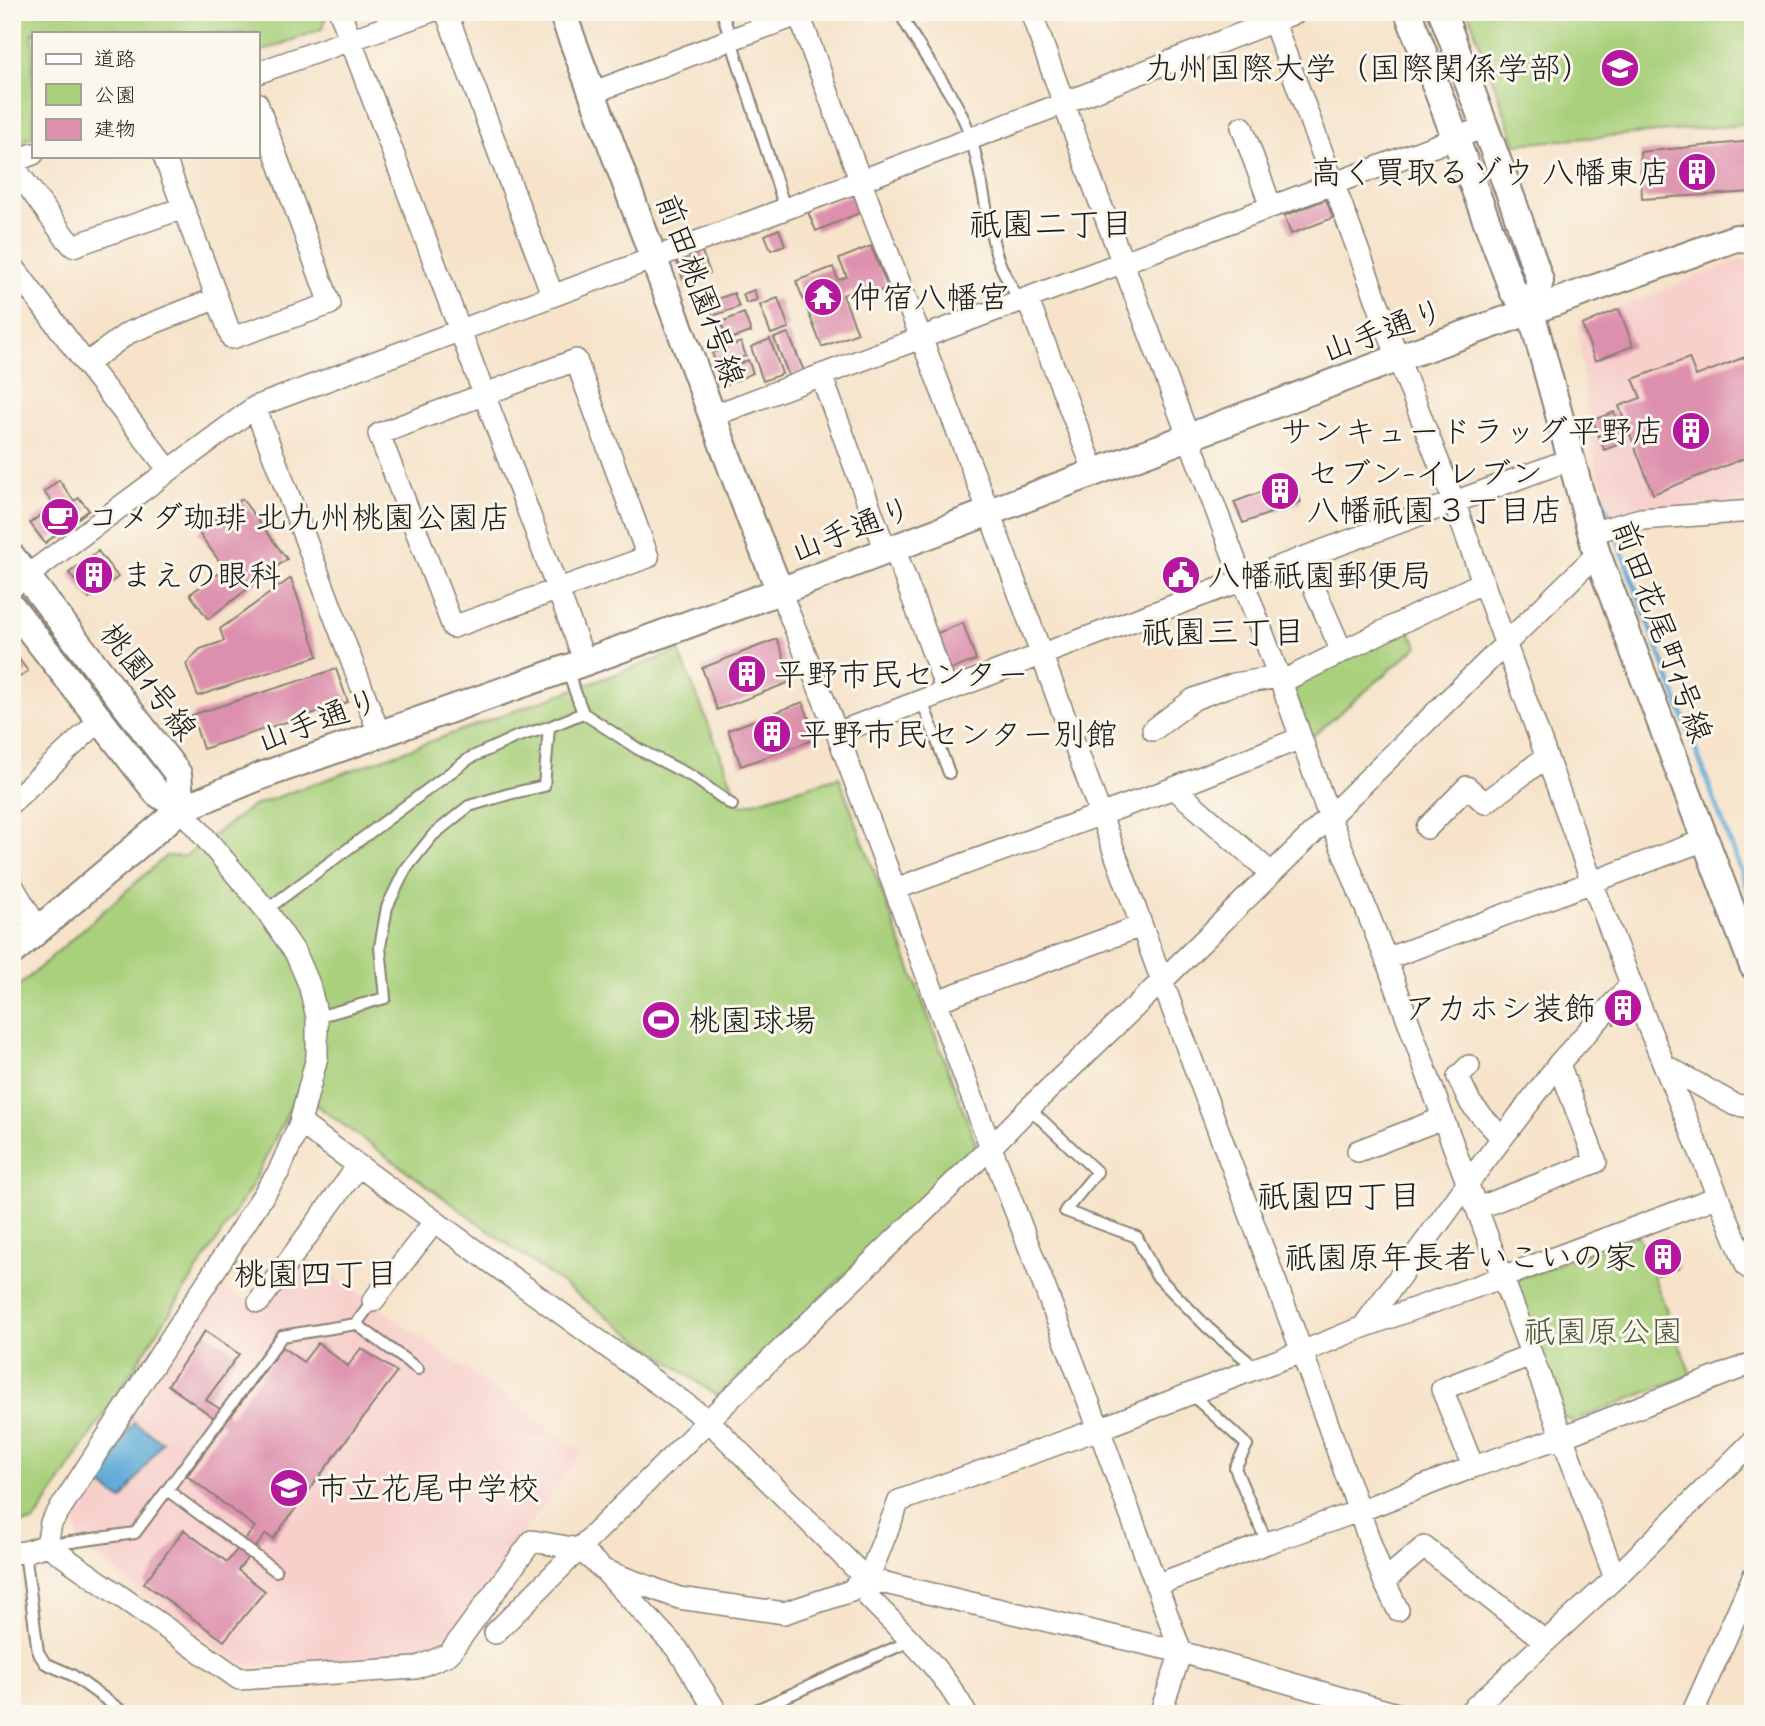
<svg xmlns="http://www.w3.org/2000/svg" width="1765" height="1726" font-family="'Indie Flower','Klee One',sans-serif">
	<style>
		.built { fill: #f7d0cc }
		.green { fill: #a9d07b; stroke: #62764c; stroke-width: 2 }
		.water { fill: #5eaad7; stroke: #3d637a; stroke-width: 2 }
		.lines { fill: none; stroke-linecap: round; stroke-linejoin: round }
		.stream { stroke: #5eaad7; stroke-width: 5 }
		.building { fill: #dd90ad }
		.service-casing { stroke: #898073; stroke-width: 14 }
		.minor-casing { stroke: #898073; stroke-width: 24 }
		.tertiary-casing { stroke: #898073; stroke-width: 30 }
		.service { stroke: #fff; stroke-width: 10 }
		.minor { stroke: #fff; stroke-width: 21 }
		.tertiary { stroke: #fff; stroke-width: 26 }
		.labels { text-anchor: middle; stroke-width: 6; stroke-linejoin: round; paint-order: stroke }
		.poi-label { font-size: 32px; fill: #1c1c1c; stroke: #fbf7ec; text-anchor: start }
		.street-label { font-size: 32px; fill: #1c1c1c; stroke: #fbf7ec }
		.park-label { font-size: 32px; fill: #4d5b3d; stroke: #fbf7ec }
		.neighbourhood-label { font-size: 33px; fill: #1c1c1c; stroke: #fbf7ec }
	</style>
	<rect width="100%" height="100%" fill="#fbf7ec"/>
	<filter id="ink" filterUnits="userSpaceOnUse"><feTurbulence type="fractalNoise" baseFrequency=".0143" numOctaves="2"/><feDisplacementMap in="SourceGraphic" scale="14" xChannelSelector="R" yChannelSelector="G"/><feConvolveMatrix kernelMatrix="1 2 1 2 8 2 1 2 1" color-interpolation-filters="sRGB"/></filter>
	<filter id="wash" filterUnits="userSpaceOnUse"><feTurbulence type="fractalNoise" baseFrequency=".00686" numOctaves="4" result="noise"/><feDisplacementMap in="SourceGraphic" scale="28" xChannelSelector="R" yChannelSelector="G"/><feGaussianBlur stdDeviation="1.57" result="paint"/><feColorMatrix in="noise" values="0 0 0 0 0 0 0 0 0 0 0 0 0 0 0 0 0 1.4 0 .05"/><feComposite in="paint" operator="in"/></filter>
	<g filter="url(#wash)">
		<rect width="100%" height="100%" fill="#f6e3ca"/>
		<!-- built -->
		<path class="built" d="M 1739,259 L 1753,261 L 1753,500 L 1640,510 L 1614,518 L 1595,462 L 1585,399 L 1578,324 Z
			M 303,1254 L 582,1452 L 455,1629 L 413,1655 L 251,1665 L 238,1662 L 80,1546 L 73,1510 L 219,1285 L 264,1313 Z"/>
		<!-- green -->
		<path class="green" d="M 12,12 L 323,12 L 325,19 L 322,29 L 257,53 L 257,33 L 33,33 L 33,137 L 12,144 Z
			M 1468,12 L 1753,12 L 1753,124 L 1516,144 Z
			M 1407,627 L 1418,646 L 1307,741 L 1289,687 Z
			M 679,651 L 741,806 L 839,777 L 977,1147 L 718,1397 L 298,1092 L 252,1186 L 34,1522 L 12,1524 L 12,992 L 166,856 L 185,856 L 253,806 Z
			M 1638,1235 L 1691,1375 L 1573,1421 L 1563,1417 L 1514,1288 L 1519,1278 Z"/>
		<!-- water -->
		<path class="water" d="M 134,1422 L 162,1442 L 122,1500 L 95,1481 Z"/>
		<g class="lines">
			<!-- stream -->
			<path class="stream" d="M 1602,495 L 1612,523
				M 1615,533 L 1753,904"/>
		</g>
		<g id="blocks">
			<!-- building -->
			<path class="building" d="M 1753,141 L 1753,192 L 1642,199 L 1640,152 Z
				M 855,193 L 862,212 L 816,231 L 808,212 Z
				M 1326,199 L 1333,218 L 1291,234 L 1284,216 Z
				M 779,229 L 785,245 L 771,250 L 765,235 Z
				M 871,246 L 888,288 L 856,300 L 853,291 L 843,295 L 858,333 L 822,347 L 796,281 L 833,267 L 838,280 L 847,277 L 839,259 Z
				M 701,249 L 710,273 L 685,284 L 676,259 Z
				M 754,290 L 757,300 L 746,303 L 743,294 Z
				M 734,293 L 739,307 L 713,316 L 708,302 Z
				M 778,298 L 789,328 L 771,334 L 760,305 Z
				M 1619,309 L 1633,346 L 1595,361 L 1582,325 Z
				M 744,313 L 751,332 L 727,340 L 721,322 Z
				M 788,333 L 804,371 L 789,376 L 774,338 Z
				M 770,339 L 782,374 L 763,381 L 751,347 Z
				M 741,342 L 746,356 L 717,366 L 712,353 Z
				M 1753,354 L 1753,455 L 1653,494 L 1619,406 L 1641,398 L 1633,379 L 1689,358 L 1696,376 Z
				M 748,360 L 753,373 L 724,386 L 719,372 Z
				M 1614,412 L 1626,442 L 1604,450 L 1593,420 Z
				M 59,480 L 74,501 L 79,498 L 89,510 L 45,543 L 30,523 L 54,505 L 44,492 Z
				M 1293,480 L 1301,502 L 1243,523 L 1234,502 Z
				M 242,499 L 287,559 L 208,619 L 190,594 L 225,569 L 198,532 Z
				M 98,551 L 118,577 L 89,599 L 69,573 Z
				M 291,578 L 318,656 L 198,696 L 186,664 L 200,649 L 224,641 L 220,629 Z
				M 963,623 L 976,660 L 948,671 L 935,634 Z
				M 777,639 L 793,681 L 717,710 L 702,668 Z
				M 12,650 L 28,671 L 12,682 Z
				M 336,669 L 348,702 L 203,749 L 192,715 Z
				M 803,702 L 816,739 L 741,766 L 728,730 Z
				M 1626,998 L 1633,1018 L 1614,1024 L 1611,1016 Z
				M 1667,1238 L 1679,1268 L 1658,1275 L 1647,1246 Z
				M 205,1331 L 239,1354 L 206,1400 L 231,1416 L 282,1347 L 303,1362 L 318,1343 L 348,1366 L 361,1348 L 397,1372 L 273,1539 L 266,1534 L 238,1570 L 265,1591 L 224,1641 L 144,1583 L 184,1530 L 227,1562 L 255,1527 L 187,1476 L 224,1425 L 168,1385 Z"/>
		</g>
	</g>
	<g filter="url(#ink)">
		<use href="#blocks" fill-opacity="0" stroke="#898073" stroke-width="2"/>
		<g class="lines">
			<!-- service casing -->
			<g class="service-casing">
				<path id="service" d="M 722,12 L 785,208
					M 900,12 C 920,56 956,91 971,138 C 982,175 986,215 996,253 C 1001,270 1010,285 1020,301
					M 567,670 L 583,713
					M 922,701 L 949,773
					M 266,910 L 470,758 L 516,737 L 549,727 L 583,713 L 638,749 L 693,777 L 732,805
					M 317,1017 L 385,998 L 380,947 L 387,907 L 405,870 L 433,835 L 469,806 L 509,794 L 544,786 L 549,727
					M 1029,1108 L 1097,1172 L 1065,1211 L 1137,1237 L 1156,1275 L 1209,1329 L 1256,1368
					M 356,1324 L 418,1369
					M 1191,1394 L 1247,1445 L 1235,1468 L 1267,1543
					M 167,1490 L 276,1571
					M 50,1545 L 135,1533 L 282,1336 L 356,1324 L 373,1301
					M 25,1552 L 38,1652 L 45,1663 L 72,1675 L 126,1714
					M 747,1714 L 910,1641"/>
			</g>
			<!-- minor casing -->
			<g class="minor-casing">
				<path id="minor" d="M 340,12 L 585,662
					M 446,12 L 552,294
					M 798,12 L 875,220 L 989,512 L 1162,981 L 1302,1352 L 1384,1581 L 1398,1610
					M 1031,12 L 1090,176 L 1281,682 L 1329,816 L 1386,959 L 1443,1118 L 1615,1578
					M 1270,12 L 1398,358 L 1454,502 L 1592,882 L 1631,984 L 1747,1267 L 1753,1270
					M 257,73 L 429,12
					M 592,93 L 732,39 L 806,12
					M 1242,127 L 1271,207
					M 164,156 L 232,338 L 330,304 L 257,103
					M 12,162 L 33,154
					M 12,164 L 64,236 L 73,246 L 183,208
					M 12,265 L 86,364 L 169,470
					M 1027,298 L 1095,473
					M 576,360 L 648,557 L 453,627 L 379,434 Z
					M 86,364 L 128,333 L 217,298
					M 821,375 L 886,551
					M 255,407 L 379,733
					M 712,416 L 1485,127
					M 1590,533 L 1641,519 L 1753,511
					M 894,548 L 947,691
					M 1301,558 L 1342,652
					M 12,587 L 255,407 L 860,181 L 1064,103 L 1297,12
					M 780,591 L 837,733 L 982,1124 L 1099,1429 L 1181,1652 L 1160,1714
					M 1281,682 L 1483,582
					M 1153,730 L 1194,699 L 1234,684 L 1279,677
					M 837,733 L 1040,655 L 1571,459
					M 1174,788 L 1271,873
					M 12,802 L 100,720
					M 1427,828 L 1467,787 L 1485,803 L 1546,757
					M 12,885 L 38,929
					M 895,889 L 1174,788 L 1301,738
					M 1386,959 L 1705,840
					M 937,1001 L 1141,926
					M 1664,1065 L 1735,1105 L 1753,1107
					M 1469,1066 L 1458,1077 L 1471,1104 L 1502,1138
					M 300,1123 L 709,1421 L 864,1577 L 868,1579 L 1181,1652 L 1397,1714
					M 1358,1151 L 1443,1118
					M 1478,1208 L 1596,1162 L 1559,1064
					M 373,1301 L 435,1221
					M 259,1302 L 358,1166
					M 1363,1327 L 1468,1183 L 1560,1062 L 1631,984
					M 1473,1467 L 1442,1389 L 1531,1355
					M 47,1545 L 239,1679 L 416,1668 L 449,1654 L 532,1541 L 579,1549 L 734,1395 L 991,1147 L 1029,1108 L 1162,981 L 1597,554
					M 12,1553 L 25,1552 L 47,1545 L 51,1523 L 279,1171 L 300,1123 L 317,1057 L 317,1017 L 309,984 L 296,954 L 266,910 L 181,809
					M 609,1572 L 679,1598 L 784,1613 L 851,1591 L 864,1577
					M 1384,1581 L 1424,1547 L 1545,1641
					M 1156,1585 L 1267,1543 L 1359,1511 L 1473,1467 L 1562,1437 L 1753,1363
					M 495,1633 L 579,1549 L 604,1570 L 678,1650 L 718,1714
					M 966,1714 C 943,1669 904,1634 869,1598 L 868,1579 L 899,1501 L 1099,1429 L 1257,1368 L 1302,1352 L 1363,1327 L 1503,1277 L 1717,1197
					M 1467,1714 L 1615,1578 L 1753,1441
					M 1692,1714 L 1753,1577"/>
			</g>
			<!-- tertiary casing -->
			<g class="tertiary-casing">
				<path id="tertiary" d="M 562,12 L 751,520 L 780,591
					M 1408,12 L 1513,291 L 1531,312 L 1540,281 L 1514,205 L 1442,12
					M 1531,312 L 1597,554 L 1753,966
					M 12,557 L 178,774 L 181,809
					M 12,607 L 157,793 L 181,809
					M 12,952 L 181,809 L 261,776 L 585,662 L 780,591 L 1398,358 L 1736,238 L 1753,239"/>
			</g>
			<!-- service -->
			<use href="#service" class="service"/>
			<!-- minor -->
			<use href="#minor" class="minor"/>
			<!-- tertiary -->
			<use href="#tertiary" class="tertiary"/>
		</g>
	</g>
	<!-- icons -->
	<defs>
		<g id="university-disc" transform="scale(2.0125)"><circle r="9.5" fill="#b5179e" stroke="#fbf7ec"/><path d="M0-5L7-2L0 1L-7-2ZM-4 1L0 2.5L4 1V4Q0 6-4 4Z" fill="#fff"/></g>
		<g id="building-disc" transform="scale(2.0125)"><circle r="9.5" fill="#b5179e" stroke="#fbf7ec"/><path d="M-4-6H4V6H1V3H-1V6H-4ZM-2.5-4.3h1.7v1.8h-1.7ZM.8-4.3h1.7v1.8H.8ZM-2.5-1h1.7V.8h-1.7ZM.8-1h1.7V.8H.8Z" fill="#fff"/></g>
		<g id="temple-disc" transform="scale(2.0125)"><circle r="9.5" fill="#b5179e" stroke="#fbf7ec"/><path d="M0-6L5-2H3V0L6.5 2.5H4V6H1.5V3h-3V6H-4V2.5H-6.5L-3 0V-2H-5Z" fill="#fff"/></g>
		<g id="cafe-disc" transform="scale(2.0125)"><circle r="9.5" fill="#b5179e" stroke="#fbf7ec"/><path d="M-5.5-4.5H6V0H3Q3 3.5 0 3.5H-2.5Q-5.5 3.5-5.5 0ZM3-3.2v2h1.7v-2ZM-6 4.5H4V6H-6Z" fill="#fff"/></g>
		<g id="civic-disc" transform="scale(2.0125)"><circle r="9.5" fill="#b5179e" stroke="#fbf7ec"/><path d="M-.6-6.5H3V-4.5H.6V-3L4-1V1h2V6H-6V1h2V-1L-.6-3ZM-1.2 2.5V6h2.4V2.5Z" fill="#fff"/></g>
		<g id="stadium-disc" transform="scale(2.0125)"><circle r="9.5" fill="#b5179e" stroke="#fbf7ec"/><path d="M0-5a6.5 5 0 1 0 0 10a6.5 5 0 1 0 0-10ZM-3.5-1.8h7v3.6h-7Z" fill="#fff"/></g>
		<g id="school-disc" transform="scale(2.0125)"><circle r="9.5" fill="#b5179e" stroke="#fbf7ec"/><path d="M0-5L7-2L0 1L-7-2ZM-4 1L0 2.5L4 1V4Q0 6-4 4Z" fill="#fff"/></g>
	</defs>
	<g fill-rule="evenodd">
		<use href="#university-disc" x="1620" y="68"/>
		<use href="#building-disc" x="1697" y="172"/>
		<use href="#temple-disc" x="823" y="297"/>
		<use href="#building-disc" x="1691" y="431"/>
		<use href="#building-disc" x="1280" y="491"/>
		<use href="#cafe-disc" x="60" y="517"/>
		<use href="#building-disc" x="94" y="575"/>
		<use href="#civic-disc" x="1181" y="575"/>
		<use href="#building-disc" x="747" y="674"/>
		<use href="#building-disc" x="772" y="734"/>
		<use href="#building-disc" x="1623" y="1008"/>
		<use href="#stadium-disc" x="661" y="1020"/>
		<use href="#building-disc" x="1663" y="1257"/>
		<use href="#school-disc" x="289" y="1488"/>
	</g>
	<g class="labels">
		<!-- poi labels -->
		<g class="poi-label">
			<text x="1593" y="79" text-anchor="end">九州国際大学（国際関係学部）</text>
			<text x="1670" y="183" text-anchor="end">高く買取るゾウ 八幡東店</text>
			<text x="850" y="308">仲宿八幡宮</text>
			<text x="1664" y="442" text-anchor="end">サンキュードラッグ平野店</text>
			<text x="1307" y="484">セブン-イレブン<tspan x="1307" dy="37">八幡祇園３丁目店</tspan></text>
			<text x="87" y="528">コメダ珈琲 北九州桃園公園店</text>
			<text x="121" y="586">まえの眼科</text>
			<text x="1208" y="586">八幡祇園郵便局</text>
			<text x="774" y="685">平野市民センター</text>
			<text x="799" y="745">平野市民センター別館</text>
			<text x="1596" y="1019" text-anchor="end">アカホシ装飾</text>
			<text x="688" y="1031">桃園球場</text>
			<text x="1636" y="1268" text-anchor="end">祇園原年長者いこいの家</text>
			<text x="316" y="1499">市立花尾中学校</text>
		</g>
		<!-- street labels -->
		<g class="street-label">
			<text transform="translate(701 290) rotate(70)" y="11">前田桃園1号線</text>
			<text transform="translate(1383 330) rotate(-20)" y="11">山手通り</text>
			<text transform="translate(851 529) rotate(-21)" y="11">山手通り</text>
			<text transform="translate(1663 631) rotate(70)" y="11">前田花尾町1号線</text>
			<text transform="translate(149 681) rotate(53)" y="11">桃園1号線</text>
			<text transform="translate(318 720) rotate(-20)" y="11">山手通り</text>
		</g>
		<!-- park labels -->
		<g class="park-label">
			<text x="1603" y="1342">祇園原公園</text>
		</g>
		<!-- neighbourhood labels -->
		<g class="neighbourhood-label">
			<text x="1051" y="235">祇園二丁目</text>
			<text x="1223" y="643">祇園三丁目</text>
			<text x="1339" y="1207">祇園四丁目</text>
			<text x="316" y="1285">桃園四丁目</text>
		</g>
	</g>
	<!-- margin -->
	<rect width="1765" height="1726" fill="none" stroke="#fbf7ec" stroke-width="42"/>
	<!-- legend -->
	<rect x="32" y="32" width="228" height="126" fill="#fbf7ec" stroke="#a29f99" stroke-width="2"/>
	<rect x="46" y="54" width="35" height="10" fill="#ffffff" stroke="#a29f99" stroke-width="2"/>
	<text x="94" y="66" font-size="21" fill="#1c1c1c">道路</text>
	<rect x="46" y="84" width="35" height="21" fill="#a9d07b" stroke="#a29f99" stroke-width="2"/>
	<text x="94" y="102" font-size="21" fill="#1c1c1c">公園</text>
	<rect x="46" y="119" width="35" height="21" fill="#dd90ad" stroke="#a29f99" stroke-width="2"/>
	<text x="94" y="136" font-size="21" fill="#1c1c1c">建物</text>
</svg>
